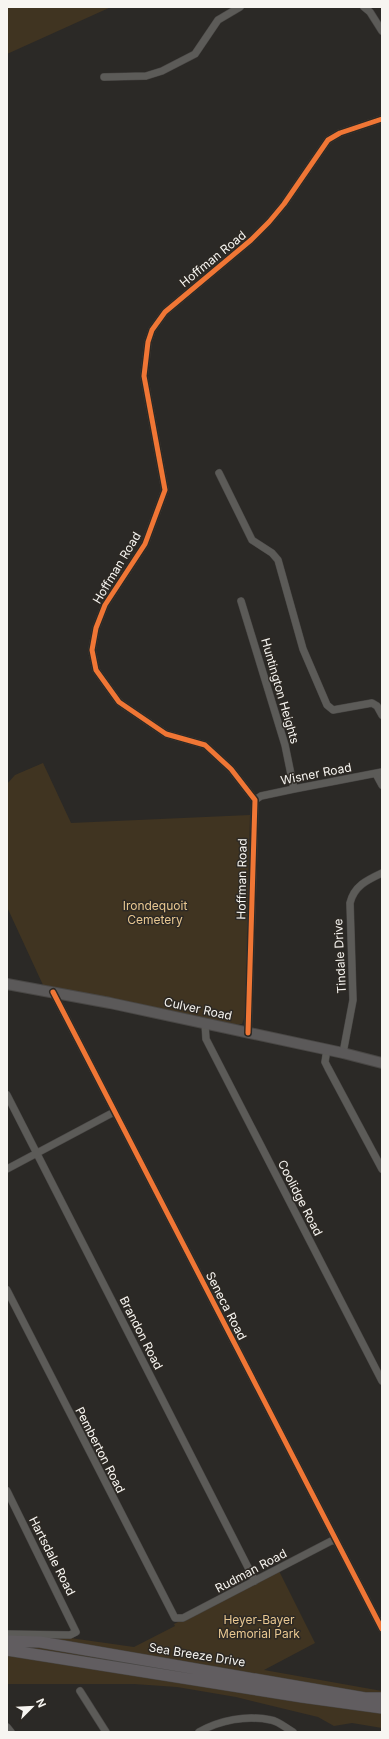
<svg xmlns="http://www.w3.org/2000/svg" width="389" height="1739" font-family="Inter,sans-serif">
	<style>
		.green { fill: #403421 }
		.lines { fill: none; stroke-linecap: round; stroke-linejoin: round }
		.street-casing { stroke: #494745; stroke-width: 8 }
		.secondary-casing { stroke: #494745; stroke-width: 12 }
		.primary-casing { stroke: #494745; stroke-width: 12 }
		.street { stroke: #5c5b58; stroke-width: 7 }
		.secondary { stroke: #5b5959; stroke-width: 10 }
		.primary { stroke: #615d60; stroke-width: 11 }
		.cycleway-casing { stroke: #2d2924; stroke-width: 8 }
		.cycleway { stroke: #f07635; stroke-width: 5 }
		.labels { text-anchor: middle; stroke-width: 3; stroke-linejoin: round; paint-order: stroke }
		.street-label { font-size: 12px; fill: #f7f5f1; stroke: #2d2924 }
		.park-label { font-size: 12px; fill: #e8c791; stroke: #2d2924 }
	</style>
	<rect width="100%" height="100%" fill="#2b2926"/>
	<!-- green -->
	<path class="green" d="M 7,7 L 111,7 L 7,54 Z
		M 43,763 L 71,823 L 250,815 L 245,1016 L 242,1024 L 235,1025 L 43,985 L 7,907 L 7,784 L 15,775 Z
		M 279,1571 L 315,1643 L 264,1670 L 382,1691 L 382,1728 L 352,1723 L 334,1726 L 318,1717 L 236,1697 L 177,1687 L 134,1684 L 7,1684 L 7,1636 L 63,1637 L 134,1647 L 175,1626 L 174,1624 Z"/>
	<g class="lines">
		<!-- street casing -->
		<g class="street-casing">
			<path id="street" d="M 364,7 L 370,12 L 382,31
				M 104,77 L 146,76 L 162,71 L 195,54 L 218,20 L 240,7
				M 219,473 L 252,540 L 272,553 L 278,560 L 303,649 L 327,705 L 333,710 L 372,703 L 377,706 L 382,715
				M 241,601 L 285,745 L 294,789
				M 376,774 L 382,785
				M 255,800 L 261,796 L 294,789 L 382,772
				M 53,992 L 382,1629
				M 205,1024 L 206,1039 L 382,1381
				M 248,1033 L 255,800 L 231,769 L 205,745 L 166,734 L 119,702 L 96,670 L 92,650 L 96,628 L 105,605 L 145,544 L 165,490 L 144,376 L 148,342 L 152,330 L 165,312 L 251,240 L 269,222 L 284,204 L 328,140 L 340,133 L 382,119
				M 327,1049 L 325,1062 L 328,1068 L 382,1169
				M 343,1053 L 353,1000 L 350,903 C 354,886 367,880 382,873
				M 7,1095 L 255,1581
				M 7,1169 L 114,1112
				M 7,1290 L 175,1618 L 183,1618 L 335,1539
				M 7,1491 L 76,1632 L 70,1635 L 7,1634
				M 80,1691 L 106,1732
				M 7,1727 L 11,1732
				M 199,1732 C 220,1720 246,1715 271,1720 C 278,1721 286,1728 293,1732"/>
		</g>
		<!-- secondary casing -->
		<g class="secondary-casing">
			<path id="secondary" d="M 7,984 L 110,1003 L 343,1053 L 382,1063"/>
		</g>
		<!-- primary casing -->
		<g class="primary-casing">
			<path id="primary" d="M 7,1641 L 40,1642 L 365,1698 L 382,1698
				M 7,1650 L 302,1697 L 382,1708"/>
		</g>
		<!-- street -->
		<use href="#street" class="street"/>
		<!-- secondary -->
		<use href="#secondary" class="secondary"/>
		<!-- primary -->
		<use href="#primary" class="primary"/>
		<!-- cycleway casing -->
		<g class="cycleway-casing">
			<path id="cycleway" d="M 53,992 L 382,1629
				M 248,1033 L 255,800 L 231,769 L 205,745 L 166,734 L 119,702 L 96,670 L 92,650 L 96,628 L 105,605 L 145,544 L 165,490 L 144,376 L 148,342 L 152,330 L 165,312 L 251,240 L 269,222 L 284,204 L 328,140 L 340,133 L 382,119"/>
		</g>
		<!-- cycleway -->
		<use href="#cycleway" class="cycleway"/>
	</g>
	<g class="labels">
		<!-- street labels -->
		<g class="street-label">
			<text transform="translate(213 259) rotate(-39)" y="4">Hoffman Road</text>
			<text transform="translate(117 568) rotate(-59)" y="4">Hoffman Road</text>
			<text transform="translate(280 691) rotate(74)" y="4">Huntington Heights</text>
			<text transform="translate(316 774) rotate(-11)" y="4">Wisner Road</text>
			<text transform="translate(242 879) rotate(-89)" y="4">Hoffman Road</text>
			<text transform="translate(340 956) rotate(-93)" y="4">Tindale Drive</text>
			<text transform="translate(198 1009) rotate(12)" y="4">Culver Road</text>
			<text transform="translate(300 1198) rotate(63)" y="4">Coolidge Road</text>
			<text transform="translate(226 1306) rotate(63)" y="4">Seneca Road</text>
			<text transform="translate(141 1333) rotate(63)" y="4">Brandon Road</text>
			<text transform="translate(100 1450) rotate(63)" y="4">Pemberton Road</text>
			<text transform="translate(52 1556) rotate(63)" y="4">Hartsdale Road</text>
			<text transform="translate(251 1571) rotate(-28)" y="4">Rudman Road</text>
			<text transform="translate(197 1655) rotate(9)" y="4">Sea Breeze Drive</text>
		</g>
		<!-- park labels -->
		<g class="park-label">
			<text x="155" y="910">Irondequoit<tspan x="155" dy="14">Cemetery</tspan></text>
			<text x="259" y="1624">Heyer-Bayer<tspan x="259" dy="14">Memorial Park</tspan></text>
		</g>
	</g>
	<!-- border -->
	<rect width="389" height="1739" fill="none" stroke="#f7f5f1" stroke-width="16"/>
	<!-- north arrow -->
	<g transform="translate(32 1707) rotate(66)" stroke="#2d2924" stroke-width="3" paint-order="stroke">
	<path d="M0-3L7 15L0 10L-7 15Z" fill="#f7f5f1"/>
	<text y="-6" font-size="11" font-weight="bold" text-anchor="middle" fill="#f7f5f1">N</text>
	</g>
</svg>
